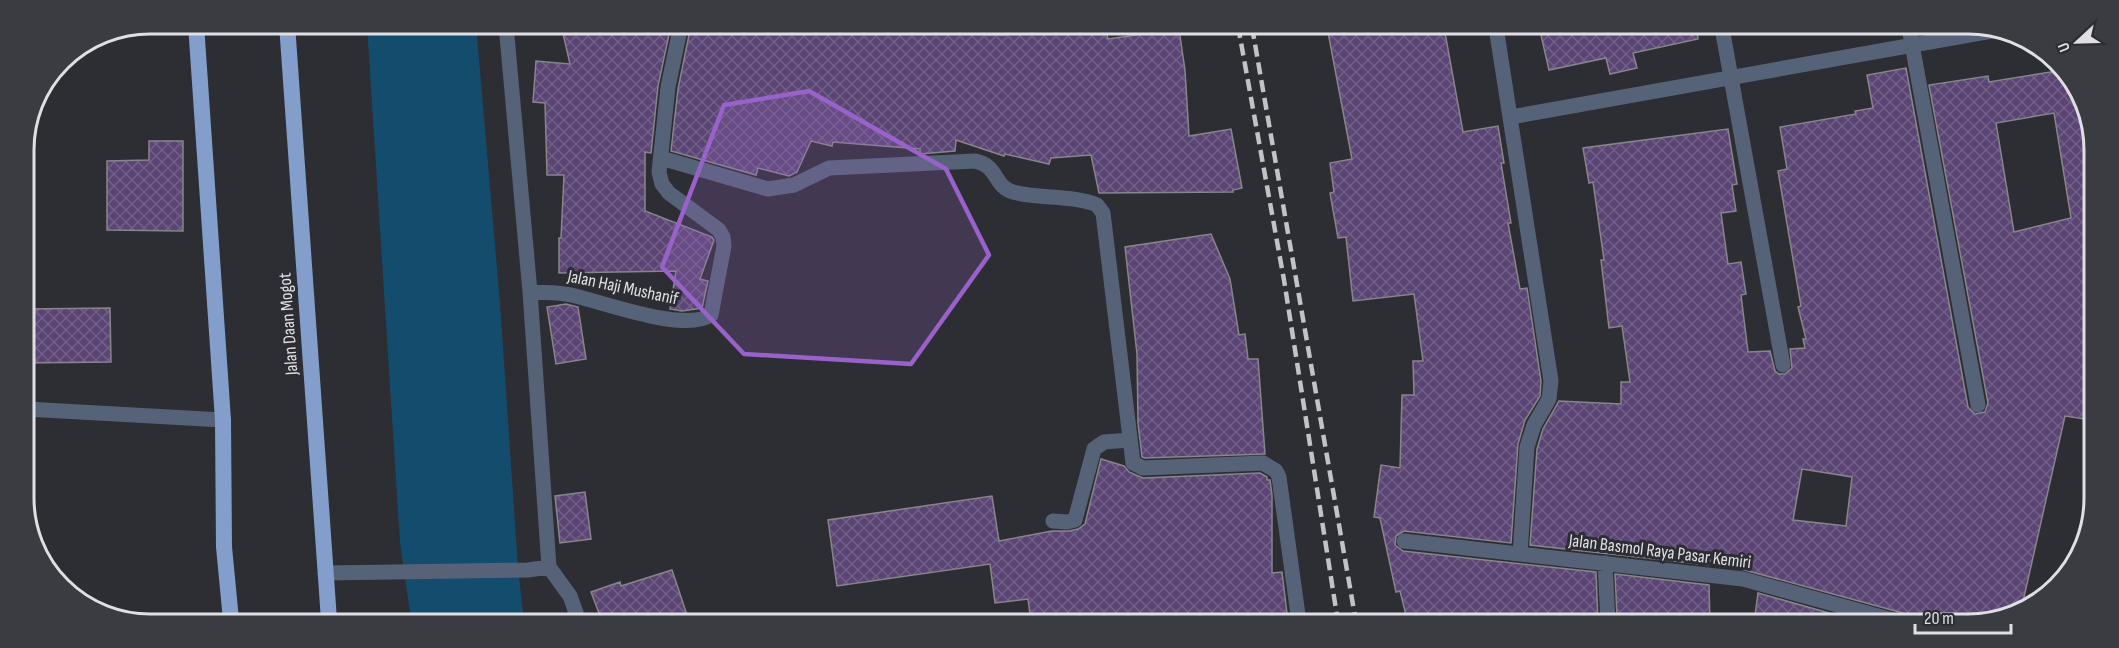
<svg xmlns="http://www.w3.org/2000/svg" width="2119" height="648" font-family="'Sofia Sans Condensed',sans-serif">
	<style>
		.water { fill: #144c6e }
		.building { fill: url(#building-cross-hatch); stroke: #88858c; stroke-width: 1.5; fill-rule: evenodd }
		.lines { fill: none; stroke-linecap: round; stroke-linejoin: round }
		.minor { stroke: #566277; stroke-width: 15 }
		.trunk { stroke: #849ecc; stroke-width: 16 }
		.rail { stroke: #c3c3c7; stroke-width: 4.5; stroke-dasharray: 12 6; stroke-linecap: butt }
		.marked { fill: #9962ca; fill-opacity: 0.2; stroke: #9962ca; stroke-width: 4.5; stroke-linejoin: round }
		.labels { text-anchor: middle; stroke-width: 6; stroke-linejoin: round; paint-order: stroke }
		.street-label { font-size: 18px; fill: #e0e0e4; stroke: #2d2e34 }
		.rim { fill: none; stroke: #e0e0e4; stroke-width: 3 }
	</style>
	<defs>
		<pattern id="building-cross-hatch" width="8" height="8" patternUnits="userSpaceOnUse" patternTransform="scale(1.5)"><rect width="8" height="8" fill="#5b4574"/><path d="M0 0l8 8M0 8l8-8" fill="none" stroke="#726088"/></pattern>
	</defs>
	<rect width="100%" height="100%" fill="#2d2e34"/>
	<!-- water -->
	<path class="water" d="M 367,25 L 476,25 L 500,303 L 518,568 L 524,621 L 411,620 L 400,542 Z"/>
	<!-- building -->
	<path class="building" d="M 578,25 L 671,25 L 658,86 L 651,153 L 645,152 L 645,211 L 712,237 L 714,240 L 700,279 L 708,281 L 702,308 L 682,311 L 670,309 L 676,271 L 559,273 L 559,238 L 561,238 L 564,175 L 547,175 L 545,103 L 533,102 L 536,61 L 570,64 L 562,29 Z
		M 691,25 L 940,26 L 939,34 L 1005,35 L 1001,26 L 1105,26 L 1108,39 L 1179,29 L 1185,70 L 1189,136 L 1231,129 L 1242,188 L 1233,190 L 1233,192 L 1099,193 L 1091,155 L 1051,158 L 1049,164 L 1005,154 L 1004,156 L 956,140 L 955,151 L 920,154 L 920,149 L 833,142 L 832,146 L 811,141 L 797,172 L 789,176 L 758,168 L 756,175 L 671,151 L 678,89 Z
		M 1327,27 L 1444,27 L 1463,132 L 1498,126 L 1504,163 L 1501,163 L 1511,223 L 1508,223 L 1520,289 L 1527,288 L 1541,381 L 1540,396 L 1525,420 L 1518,444 L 1511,543 L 1404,531 L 1396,536 L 1395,545 L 1403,551 L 1596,572 L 1598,622 L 1408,623 L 1400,591 L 1396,592 L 1380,518 L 1374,517 L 1381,465 L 1400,468 L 1402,395 L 1414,395 L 1413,361 L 1423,361 L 1414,294 L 1353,301 L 1346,237 L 1338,238 L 1330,193 L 1334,192 L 1330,163 L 1352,159 Z
		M 1579,27 L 1697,28 L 1698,39 L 1633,53 L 1637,68 L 1610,74 L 1606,58 L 1549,70 L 1541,35 Z
		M 1906,68 L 1968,407 L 1975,414 L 1985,412 L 1988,403 L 1929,85 L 1988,76 L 1989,82 L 2063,70 L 2093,126 L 2091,420 L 2065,416 L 2022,606 L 1977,624 L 1916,624 L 1914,618 L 1910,615 L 1708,560 L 1708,565 L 1530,545 L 1537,449 L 1543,429 L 1559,401 L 1621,404 L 1621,382 L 1630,382 L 1622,326 L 1609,328 L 1601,260 L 1604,260 L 1593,182 L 1589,183 L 1583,148 L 1728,129 L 1737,184 L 1732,185 L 1736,211 L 1721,213 L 1728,264 L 1741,262 L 1746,294 L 1741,295 L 1748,352 L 1770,351 L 1775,371 L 1779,374 L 1785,374 L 1792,368 L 1790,349 L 1805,348 L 1803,339 L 1806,339 L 1798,307 L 1801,306 L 1778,171 L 1787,169 L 1780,127 L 1856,114 L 1855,111 L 1873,108 L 1867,75 ZM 2054,113 L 2071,218 L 2014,232 L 1996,123 ZM 1802,469 L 1852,477 L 1846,526 L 1793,520 Z
		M 149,141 L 183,141 L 183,231 L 107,230 L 107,161 L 149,160 Z
		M 1211,234 L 1230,279 L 1239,335 L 1245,334 L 1248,359 L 1258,359 L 1265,454 L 1145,458 L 1142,457 L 1138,423 L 1137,354 L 1125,247 Z
		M 566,304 L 578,307 L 586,359 L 556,364 L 547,307 Z
		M 110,308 L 111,362 L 25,363 L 25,309 Z
		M 1101,459 L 1124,466 L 1129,472 L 1143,478 L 1260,473 L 1267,477 L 1267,480 L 1270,480 L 1272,495 L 1272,573 L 1282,572 L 1288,622 L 1200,622 L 1200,620 L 1031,622 L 1028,599 L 995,603 L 990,564 L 837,586 L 828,520 L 992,496 L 999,541 L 1052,531 L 1069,531 L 1078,529 L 1085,524 Z
		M 585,492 L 591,539 L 560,543 L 555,496 Z
		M 672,570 L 689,621 L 602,621 L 591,592 L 620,582 L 621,586 Z
		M 1615,574 L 1709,585 L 1710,623 L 1624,623 L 1622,615 L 1617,616 Z
		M 1758,593 L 1868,624 L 1754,623 Z"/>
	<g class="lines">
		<!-- minor -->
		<path class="minor" d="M 506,25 L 530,292 L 549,567 L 570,596 L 579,621
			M 1496,27 L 1551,381 L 1549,399 L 1534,425 L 1527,447 L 1520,554
			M 1722,28 L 1783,365
			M 1909,28 L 1978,405
			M 1511,117 L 2003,29
			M 661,158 L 768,189 L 794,185 L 829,168 L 975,161 C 998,165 994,187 1013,192 C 1037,199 1075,195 1097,205 L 1103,213 L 1133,463 L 1143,468 L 1263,463 L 1276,471 L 1279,477 L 1299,622
			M 530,292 C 543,293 558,292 571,295 C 604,302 683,333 711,315 L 724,246 L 723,237 L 719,230 L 669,193 L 662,184 L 659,172 L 668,87 L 681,25
			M 26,409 L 223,420
			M 1053,521 L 1067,522 L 1075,520 L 1094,449 L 1104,442 L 1129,440
			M 1404,541 L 1743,579 L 1907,624
			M 1605,563 L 1608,623
			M 325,573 L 528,570 L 549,567"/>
		<!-- trunk -->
		<path class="trunk" d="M 196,24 L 223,420 L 224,547 L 231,620
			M 287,24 L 329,620"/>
		<!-- rail -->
		<path class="rail" d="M 1238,26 L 1284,280 L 1338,622
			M 1252,27 L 1356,622"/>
	</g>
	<!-- marked area -->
	<path class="marked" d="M 809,91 L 946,169 L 989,255 L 911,364 L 744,354 L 662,267 L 724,105 Z"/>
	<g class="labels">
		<!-- street labels -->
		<g class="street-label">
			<text transform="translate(623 287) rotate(12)" y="6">Jalan Haji Mushanif</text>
			<text transform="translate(288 324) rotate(-94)" y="6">Jalan Daan Mogot</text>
			<text transform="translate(1660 551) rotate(7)" y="6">Jalan Basmol Raya Pasar Kemiri</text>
		</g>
	</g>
	<!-- crop -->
	<path d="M0 0H2119V648H0ZM150 34H1968A116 116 0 0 1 2084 150V498A116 116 0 0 1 1968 614H150A116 116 0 0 1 34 498V150A116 116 0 0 1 150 34Z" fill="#3b3c42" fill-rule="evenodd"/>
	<path class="rim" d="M150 34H1968A116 116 0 0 1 2084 150V498A116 116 0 0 1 1968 614H150A116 116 0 0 1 34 498V150A116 116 0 0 1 150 34Z"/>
	<!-- north arrow -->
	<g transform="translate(2077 42) rotate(248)" stroke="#2d2e34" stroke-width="4.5" paint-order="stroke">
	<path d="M0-4.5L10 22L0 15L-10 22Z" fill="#e0e0e4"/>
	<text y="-9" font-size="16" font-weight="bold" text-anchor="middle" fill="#e0e0e4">U</text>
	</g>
	<!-- scale -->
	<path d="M1915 624v9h96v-9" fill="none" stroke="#e0e0e4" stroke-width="3"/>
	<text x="1924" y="624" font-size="18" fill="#e0e0e4" stroke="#2d2e34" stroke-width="4.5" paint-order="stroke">20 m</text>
</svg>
